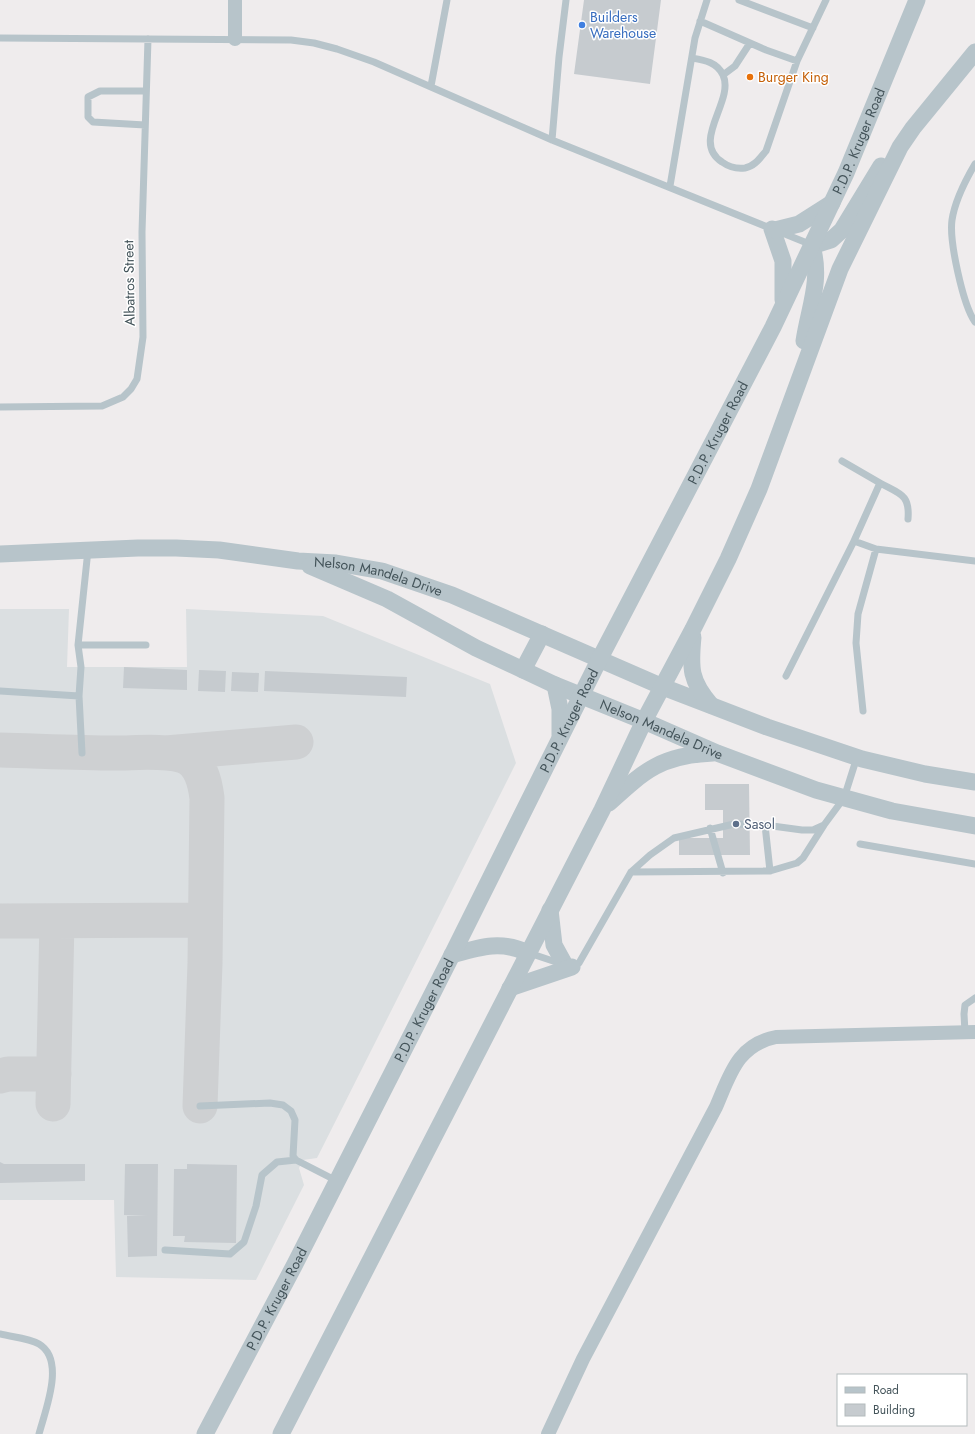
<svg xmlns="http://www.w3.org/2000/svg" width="975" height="1434" font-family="Jost,sans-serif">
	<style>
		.airport { fill: #dbdfe1 }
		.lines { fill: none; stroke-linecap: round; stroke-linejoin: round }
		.taxiway { stroke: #ced0d2; stroke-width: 35 }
		.building { fill: #c6cbcf }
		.service { stroke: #b7c4ca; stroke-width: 7 }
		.minor { stroke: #b7c4ca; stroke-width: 14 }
		.tertiary { stroke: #b7c4ca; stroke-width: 17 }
		.shop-dot { fill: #3f7fe0; stroke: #fff; stroke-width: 1.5 }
		.food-dot { fill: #e8710a; stroke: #fff; stroke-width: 1.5 }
		.service-dot { fill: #5c6f8a; stroke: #fff; stroke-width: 1.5 }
		.labels { text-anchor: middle; stroke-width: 3; stroke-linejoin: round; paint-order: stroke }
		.shop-label { font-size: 14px; fill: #366cbe; stroke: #fff; text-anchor: start }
		.food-label { font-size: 14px; fill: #c56008; stroke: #fff; text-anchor: start }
		.street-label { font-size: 14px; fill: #44545a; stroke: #fff }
		.service-label { font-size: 14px; fill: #4e5e75; stroke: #fff; text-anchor: start }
	</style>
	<rect width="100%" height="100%" fill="#efeced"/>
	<!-- airport -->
	<path class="airport" d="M 0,609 L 69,609 L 67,667 L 187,667 L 186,609 L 323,616 L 490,684 L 516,763 L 317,1158 L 303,1160 L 299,1168 L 304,1185 L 256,1280 L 116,1277 L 114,1200 L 0,1200 Z"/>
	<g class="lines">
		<!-- taxiway -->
		<path class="taxiway" d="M 0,750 C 39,751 77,753 116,753 C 135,753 165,750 183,756 C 201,762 205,782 207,798 L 205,963 L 200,1106
			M 166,753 L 296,742
			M 0,921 L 205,920
			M 0,1076 L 8,1074 L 54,1074
			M 53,1104 L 57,921"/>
	</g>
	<!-- building -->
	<path class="building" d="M 584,0 L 661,0 L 650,84 L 574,74 Z
		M 124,667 L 187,670 L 187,690 L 123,688 Z
		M 199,670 L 226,671 L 225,692 L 198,691 Z
		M 265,671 L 407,677 L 406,697 L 264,691 Z
		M 232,672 L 259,673 L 258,692 L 231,691 Z
		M 705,784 L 749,784 L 750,855 L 679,855 L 679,838 L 723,838 L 723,810 L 705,810 Z
		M 0,1162 L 4,1164 L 85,1164 L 85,1181 L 0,1183 Z
		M 125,1164 L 158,1164 L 157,1256 L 128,1257 L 127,1216 L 147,1216 L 124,1215 Z
		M 187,1164 L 237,1165 L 236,1243 L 184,1242 L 185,1236 L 173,1236 L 174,1169 L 187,1169 Z"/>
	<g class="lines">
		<!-- service -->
		<path class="service" d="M 739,0 L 813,28
			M 700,21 L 766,50 L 797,61
			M 0,38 L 291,40 L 314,43 L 337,49 L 374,62 L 552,140 L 812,245
			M 692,58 C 704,60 717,62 723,75 C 735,101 690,141 722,162 C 729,167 737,169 745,168 C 755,166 760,158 766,151 L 797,61 L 826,0
			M 723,75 L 735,66 L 750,43
			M 431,86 L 447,0
			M 145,125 L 93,122 L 88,117 L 88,97 L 100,91 L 146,91
			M 552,140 L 559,57 L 566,0
			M 975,164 C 965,181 955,200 952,220 C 949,241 963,305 975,322
			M 670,186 L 695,38 L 707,0
			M 0,407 L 102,406 L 123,397 L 131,389 L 137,379 L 143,337 L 142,232 L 148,39
			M 842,461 L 880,483 L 854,541 L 876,549 L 975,561
			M 880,483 C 900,494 910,494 908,519
			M 78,645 L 146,645
			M 786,676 L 854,541
			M 0,691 L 79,696
			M 863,711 L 856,643 L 858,614 L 876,549
			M 82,753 L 79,696 L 81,667 L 78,645 L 88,550
			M 765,825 L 770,871
			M 710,828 L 723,873
			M 860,844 L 975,864
			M 631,872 L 770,871 L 797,863 L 803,858 L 824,825
			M 529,953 L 562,964
			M 572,967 L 579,963 L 631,872 L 650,855 L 674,838 L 734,824 L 765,825 L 802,830 L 813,830 L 824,825 L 844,798 L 857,757
			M 965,1032 L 964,1014 L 965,1005 L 975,998
			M 200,1106 L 270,1103 L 283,1105 L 291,1111 L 295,1120 L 293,1156 L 296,1160 L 337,1181
			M 165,1250 L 230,1254 L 244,1242 L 256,1206 L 262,1175 L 277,1162 L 296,1160
			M 0,1334 C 12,1337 29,1338 39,1344 C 66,1360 45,1411 39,1434"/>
		<!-- minor -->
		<path class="minor" d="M 235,0 L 235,39
			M 548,1434 L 583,1359 L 716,1107 C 730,1075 737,1045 776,1037 L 975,1032"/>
		<!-- tertiary -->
		<g class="tertiary">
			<path d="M 772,229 L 783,261 L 783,300"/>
			<path d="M 775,230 L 799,224 L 832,203"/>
			<path d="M 804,341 C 809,307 822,281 812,246 L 831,240 L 842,230 L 881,166"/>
			<path id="s1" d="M 0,554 L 138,548 L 176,548 L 219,550 L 298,561 L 336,563 L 382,571 L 452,595 L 663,687 L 767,727 L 862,759 L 925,774 L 975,782"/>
			<path id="s2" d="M 310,566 L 387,599 L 476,648 L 555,685 L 644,721 L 717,753 L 816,790 L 892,811 L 975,826"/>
			<path d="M 693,637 C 690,668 690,681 711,705"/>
			<path d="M 523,670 L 542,634"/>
			<path d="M 555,685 L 560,709 L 560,735"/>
			<path d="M 609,803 C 645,770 662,755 713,753"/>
			<path d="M 550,910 L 554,945 L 565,965"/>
			<path d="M 452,955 C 480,947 501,940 528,953"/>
			<path d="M 510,988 L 572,967"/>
			<path id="s3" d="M 205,1434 L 294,1266 L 452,955 L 599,660 L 773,327 L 846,173 L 917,0"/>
			<path d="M 281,1434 L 602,810 L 644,721 L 693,629 L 728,559 L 759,489 L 840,269 L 900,147 L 913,128 L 975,52"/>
		</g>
	</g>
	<!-- markers -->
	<circle class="shop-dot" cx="582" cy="25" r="4"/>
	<circle class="food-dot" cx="750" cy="77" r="4"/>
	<circle class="service-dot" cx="736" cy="824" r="4"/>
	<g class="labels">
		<!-- shop labels -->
		<g class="shop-label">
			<text x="590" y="22">Builders<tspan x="590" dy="16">Warehouse</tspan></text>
		</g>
		<!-- food labels -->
		<g class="food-label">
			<text x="758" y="82">Burger King</text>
		</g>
		<!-- street labels -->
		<g class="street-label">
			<text dy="5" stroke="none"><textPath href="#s3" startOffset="1449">P.D.P. Kruger Road</textPath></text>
			<text transform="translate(129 283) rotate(-91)" y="5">Albatros Street</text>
			<text dy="5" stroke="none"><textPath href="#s3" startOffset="1125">P.D.P. Kruger Road</textPath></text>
			<text dy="5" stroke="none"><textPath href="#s1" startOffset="381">Nelson Mandela Drive</textPath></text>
			<text dy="5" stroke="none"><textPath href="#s3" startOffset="801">P.D.P. Kruger Road</textPath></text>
			<text dy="5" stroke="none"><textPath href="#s2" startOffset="388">Nelson Mandela Drive</textPath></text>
			<text dy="5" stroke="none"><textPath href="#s3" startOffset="477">P.D.P. Kruger Road</textPath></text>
			<text dy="5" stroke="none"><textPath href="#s3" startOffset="153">P.D.P. Kruger Road</textPath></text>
		</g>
		<!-- service labels -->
		<g class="service-label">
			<text x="744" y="829">Sasol</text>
		</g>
	</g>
	<!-- legend -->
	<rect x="837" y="1374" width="130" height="52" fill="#ffffff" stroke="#b4bbbd"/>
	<rect x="845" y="1387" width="20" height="6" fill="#b7c4ca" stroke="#b4bbbd"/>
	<text x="873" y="1394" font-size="12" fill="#44545a">Road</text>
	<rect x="845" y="1404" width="20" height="12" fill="#c6cbcf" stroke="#b4bbbd"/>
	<text x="873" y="1414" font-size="12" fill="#44545a">Building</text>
</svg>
